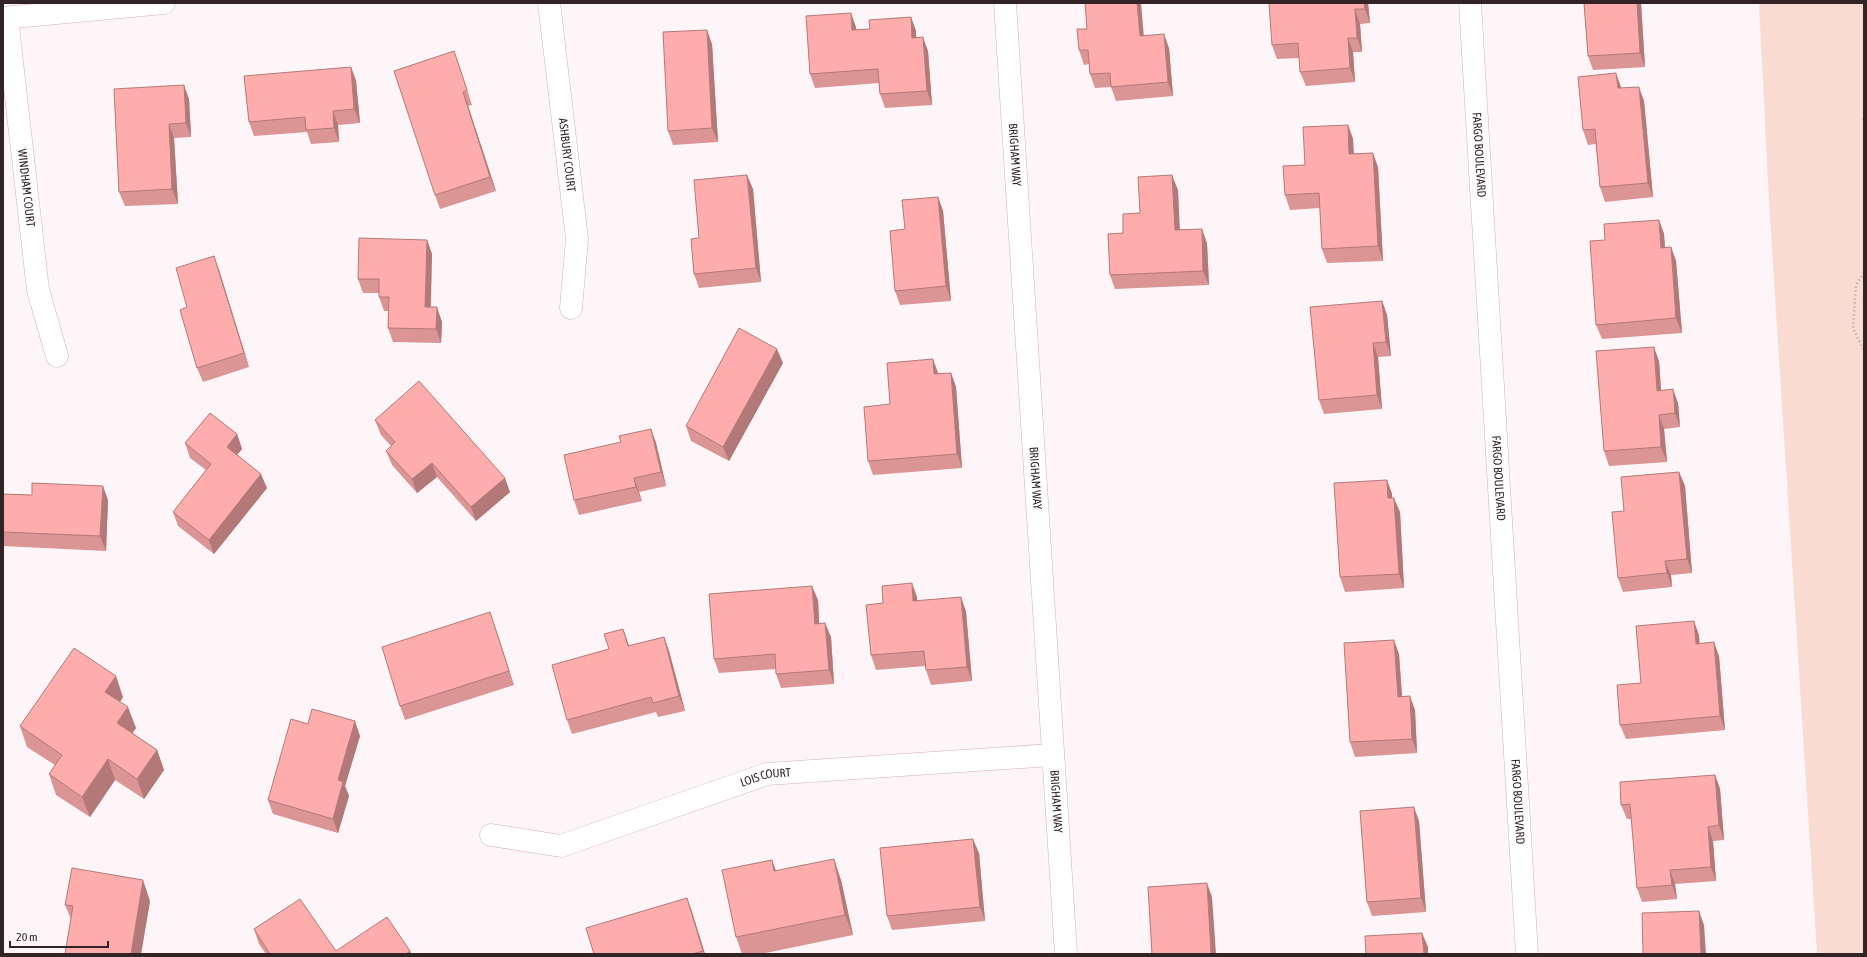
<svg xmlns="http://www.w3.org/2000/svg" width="1867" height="957" font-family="'Asap Condensed',sans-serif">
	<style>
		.green { fill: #f9dbd2 }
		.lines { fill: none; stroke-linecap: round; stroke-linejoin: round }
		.street-casing { stroke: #d5afb8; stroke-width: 23 }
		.path { stroke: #ada2a5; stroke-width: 2.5; stroke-dasharray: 1 3; stroke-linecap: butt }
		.street { stroke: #fff; stroke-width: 22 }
		.wall { fill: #da9594 }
		.shaded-wall { fill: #b27978 }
		.building { fill: #feadac; stroke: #b27978 }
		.labels { text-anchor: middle; stroke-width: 3.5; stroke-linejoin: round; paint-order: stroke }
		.street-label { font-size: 12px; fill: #322327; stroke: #fdf5f7 }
	</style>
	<rect width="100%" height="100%" fill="#fdf5f7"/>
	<!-- green -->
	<path class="green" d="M 1759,3 L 1864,3 L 1864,954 L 1817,954 L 1769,202 Z"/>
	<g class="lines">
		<!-- street casing -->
		<g class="street-casing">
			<g id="street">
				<path id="s1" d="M 549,3 L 577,239 L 571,308"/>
				<path id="s2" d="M 1005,3 L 1066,954"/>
				<path id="s3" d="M 1470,3 L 1527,954"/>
				<path d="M 3,18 L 164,3"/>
				<path id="s4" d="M 7,18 L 38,290 L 57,356"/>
				<path id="s5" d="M 491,835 L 561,846 L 767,774 L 1052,755"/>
			</g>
		</g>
		<!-- path -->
		<path class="path" d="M 1863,118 L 1864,120
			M 1864,273 L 1856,285 L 1853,328 L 1864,351"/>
		<!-- street -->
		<use href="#street" class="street"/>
	</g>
	<!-- wall -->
	<path class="wall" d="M 1368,3 L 1370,23 L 1360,24 L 1362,52 L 1353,52 L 1355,82 L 1306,86 L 1300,72 L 1299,58 L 1277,59 L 1272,45 Z
		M 1584,3 L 1641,3 L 1645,67 L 1593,70 L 1588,56 Z
		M 911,17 L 916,31 L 916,37 L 928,51 L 932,105 L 885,108 L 880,94 L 879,83 L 815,88 L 810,74 L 856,27 L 856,30 L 870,29 Z
		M 1144,36 L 1169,48 L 1173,96 L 1116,101 L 1111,87 L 1095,88 L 1090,74 L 1089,64 L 1084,65 L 1079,50 Z
		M 712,44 L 718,142 L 673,145 L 668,131 Z
		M 454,51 L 472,105 L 468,106 L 496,191 L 440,209 L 435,195 Z
		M 351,67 L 356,81 L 360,123 L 338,125 L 339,142 L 311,144 L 307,132 L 254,136 L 249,122 Z
		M 1621,88 L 1644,101 L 1653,197 L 1605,202 L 1600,187 L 1596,144 L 1588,145 L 1583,130 Z
		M 114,89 L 189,99 L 191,137 L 174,138 L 178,204 L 125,206 L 119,192 Z
		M 1348,125 L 1353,139 L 1354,154 L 1378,167 L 1383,261 L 1327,263 L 1322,249 L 1320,208 L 1290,210 L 1285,195 L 1305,165 Z
		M 753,189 L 761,282 L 699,288 L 694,274 Z
		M 1178,190 L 1180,230 L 1207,243 L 1209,285 L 1115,289 L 1110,275 L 1123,233 L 1140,213 Z
		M 938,197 L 943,211 L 951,301 L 900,305 L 895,291 L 905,229 Z
		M 1659,220 L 1664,234 L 1665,248 L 1671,247 L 1676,261 L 1682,333 L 1602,339 L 1596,325 L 1605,240 Z
		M 427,240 L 432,254 L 431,307 L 442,322 L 441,343 L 393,342 L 388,328 L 388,311 L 384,311 L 379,297 L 379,293 L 363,293 L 358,279 Z
		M 219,270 L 249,367 L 203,382 L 197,368 L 187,307 Z
		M 1382,301 L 1387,315 L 1391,356 L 1378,357 L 1382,409 L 1324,414 L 1319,400 Z
		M 1659,361 L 1661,390 L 1678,403 L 1680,427 L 1664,429 L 1667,462 L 1609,466 L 1604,451 Z
		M 783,363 L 729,461 L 691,441 L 686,426 Z
		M 951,373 L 956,387 L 962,468 L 873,475 L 868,461 L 890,404 L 938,374 Z
		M 375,420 L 510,492 L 476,521 L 437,477 L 417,493 L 392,465 L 386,451 L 391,446 L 381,435 Z
		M 651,429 L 656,443 L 666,486 L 639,492 L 642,501 L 579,515 L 574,500 L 621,442 Z
		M 237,434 L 242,449 L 237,455 L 267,488 L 214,554 L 178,526 L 173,512 L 206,470 L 190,458 L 185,443 Z
		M 1679,472 L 1685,486 L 1692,573 L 1671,575 L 1672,587 L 1623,592 L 1618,578 L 1624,511 Z
		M 1387,480 L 1392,494 L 1392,498 L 1400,512 L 1404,588 L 1345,592 L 1340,577 Z
		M 3,494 L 32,495 L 108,500 L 106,551 L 3,546 Z
		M 917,597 L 917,601 L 961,597 L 966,612 L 972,681 L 931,685 L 926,670 L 925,666 L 876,670 L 871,655 L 883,603 Z
		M 818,600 L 819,624 L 831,637 L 834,684 L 781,688 L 776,674 L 776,669 L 719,673 L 714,659 Z
		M 495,627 L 514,685 L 405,720 L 400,706 Z
		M 623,629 L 629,646 L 664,637 L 669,651 L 685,711 L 658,717 L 656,712 L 572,734 L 567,720 L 609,649 Z
		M 1699,635 L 1699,643 L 1719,656 L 1725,730 L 1626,739 L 1620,725 L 1641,683 Z
		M 1399,654 L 1402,696 L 1415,710 L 1417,753 L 1355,757 L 1350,742 Z
		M 123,697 L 120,702 L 136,728 L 132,733 L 157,750 L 164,770 L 144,799 L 115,780 L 90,817 L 56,795 L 49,774 L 55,765 L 27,747 L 20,726 Z
		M 308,724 L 360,736 L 345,786 L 349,796 L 338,833 L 273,814 L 268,800 Z
		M 1715,775 L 1720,789 L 1724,840 L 1713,841 L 1716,881 L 1675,884 L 1677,899 L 1642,902 L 1637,888 L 1632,819 L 1627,819 L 1621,805 Z
		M 1419,821 L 1426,912 L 1372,916 L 1367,902 Z
		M 979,853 L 985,921 L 892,930 L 887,916 Z
		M 772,860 L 776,871 L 841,880 L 853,935 L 761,954 L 742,954 L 736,937 Z
		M 687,898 L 692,912 L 705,954 L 594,954 Z
		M 150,901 L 141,954 L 65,954 L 71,919 L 65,905 Z
		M 254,929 L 336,951 L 410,951 L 411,954 L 266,954 L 259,944 Z"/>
	<!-- shaded-wall -->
	<path class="shaded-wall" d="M 1137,3 L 1141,3 L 1145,50 L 1140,36 Z
		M 1364,3 L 1368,3 L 1370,23 L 1365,9 Z
		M 1637,3 L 1641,3 L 1645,67 L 1640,53 Z
		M 1355,9 L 1360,24 L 1362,52 L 1357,38 Z
		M 851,13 L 856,27 L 857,44 L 852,30 Z
		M 911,17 L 916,31 L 917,52 L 912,38 Z
		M 707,30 L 712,44 L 718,142 L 712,128 Z
		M 1164,34 L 1169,48 L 1173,96 L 1168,82 Z
		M 923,37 L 928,51 L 932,105 L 927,91 Z
		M 1348,38 L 1353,52 L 1355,82 L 1350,68 Z
		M 454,51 L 459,65 L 472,105 Z
		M 351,67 L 356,81 L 360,123 L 354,109 Z
		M 1616,73 L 1621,87 L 1623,103 L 1618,88 Z
		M 184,85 L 189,99 L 191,137 L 186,123 Z
		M 1639,87 L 1644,101 L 1653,197 L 1648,183 Z
		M 463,92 L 468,106 L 496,191 L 490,177 Z
		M 333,111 L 338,125 L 339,142 L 334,128 Z
		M 169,124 L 174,138 L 178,204 L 172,189 Z
		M 1348,125 L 1353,139 L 1354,169 L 1349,154 Z
		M 1373,153 L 1378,167 L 1383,261 L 1378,246 Z
		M 747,175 L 753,189 L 761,282 L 756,268 Z
		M 1172,175 L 1178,190 L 1180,244 L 1175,230 Z
		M 938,197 L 943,211 L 951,301 L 946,286 Z
		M 1659,220 L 1664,234 L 1666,262 L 1661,248 Z
		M 1202,229 L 1207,243 L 1209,285 L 1203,271 Z
		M 427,240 L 432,254 L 430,321 L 425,307 Z
		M 1671,247 L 1676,261 L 1682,333 L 1676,318 Z
		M 214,256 L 219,270 L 249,367 L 244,353 Z
		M 1382,301 L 1387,315 L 1391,356 L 1386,342 Z
		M 437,307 L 442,322 L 441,343 L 436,329 Z
		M 1373,343 L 1378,357 L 1382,409 L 1377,395 Z
		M 1654,347 L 1659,361 L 1662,405 L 1657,391 Z
		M 777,349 L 783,363 L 729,461 L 723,447 Z
		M 933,359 L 938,373 L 939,388 L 934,374 Z
		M 951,373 L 956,387 L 962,468 L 957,454 Z
		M 1673,389 L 1678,403 L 1680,427 L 1675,413 Z
		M 1659,415 L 1664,429 L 1667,462 L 1661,447 Z
		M 651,429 L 656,443 L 666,486 L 661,472 Z
		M 237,434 L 242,449 L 232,461 L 227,447 Z
		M 432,463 L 437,477 L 417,493 L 412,479 Z
		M 1679,472 L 1685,486 L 1692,573 L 1687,559 Z
		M 261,474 L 267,488 L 214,554 L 209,540 Z
		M 505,478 L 510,492 L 476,521 L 471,507 Z
		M 634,478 L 639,492 L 642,501 L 636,487 Z
		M 1387,480 L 1392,494 L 1393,513 L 1388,498 Z
		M 103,486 L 108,500 L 106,551 L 100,536 Z
		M 1394,498 L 1400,512 L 1404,588 L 1399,574 Z
		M 1665,561 L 1671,575 L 1672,587 L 1667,573 Z
		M 912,583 L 917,597 L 918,616 L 913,601 Z
		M 812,586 L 818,600 L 820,638 L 815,624 Z
		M 961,597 L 966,612 L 972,681 L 967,667 Z
		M 490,612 L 495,627 L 514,685 L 509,671 Z
		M 1694,621 L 1699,635 L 1701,658 L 1696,644 Z
		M 825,623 L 831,637 L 834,684 L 829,670 Z
		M 623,629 L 628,643 L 633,660 L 628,646 Z
		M 664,637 L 669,651 L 685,711 L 679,696 Z
		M 1394,640 L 1399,654 L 1403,711 L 1398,697 Z
		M 1714,642 L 1719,656 L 1725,730 L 1720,716 Z
		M 116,676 L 123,697 L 113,712 L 105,692 Z
		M 1410,696 L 1415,710 L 1417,753 L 1412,739 Z
		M 128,707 L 136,728 L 125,744 L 117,723 Z
		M 355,721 L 360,736 L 345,786 L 349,796 L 338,833 L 333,819 L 338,780 Z
		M 157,750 L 164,770 L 144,799 L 137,779 Z
		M 108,759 L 115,780 L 90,817 L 82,797 Z
		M 1715,775 L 1720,789 L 1724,840 L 1719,825 Z
		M 1414,807 L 1419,821 L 1426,912 L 1421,898 Z
		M 1708,827 L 1713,841 L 1716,881 L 1711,867 Z
		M 973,839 L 979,853 L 985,921 L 980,907 Z
		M 834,859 L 841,880 L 853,935 L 845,915 Z
		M 772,860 L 779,880 L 774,871 Z
		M 1670,870 L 1675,884 L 1677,899 L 1672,885 Z
		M 143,880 L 150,901 L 141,954 L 131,954 Z
		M 1207,883 L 1212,897 L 1216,954 L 1211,954 Z
		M 687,898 L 692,912 L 705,954 L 704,954 L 703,951 Z
		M 1699,911 L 1704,925 L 1706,954 L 1701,954 Z
		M 1422,933 L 1428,947 L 1428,954 L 1424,954 Z
		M 410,951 L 411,954 L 406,954 Z"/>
	<!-- building -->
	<path class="building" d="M 1085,3 L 1137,3 L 1140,36 L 1164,34 L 1168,82 L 1111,87 L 1110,73 L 1090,74 L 1088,50 L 1079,50 L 1077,29 L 1087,29 Z
		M 1269,3 L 1364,3 L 1365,9 L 1355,9 L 1357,38 L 1348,38 L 1350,68 L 1300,72 L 1298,43 L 1272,45 Z
		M 1584,3 L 1637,3 L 1640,53 L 1588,56 Z
		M 851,13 L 852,30 L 870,29 L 869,20 L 911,17 L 912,38 L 923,37 L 927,91 L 880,94 L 878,69 L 810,74 L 806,16 Z
		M 707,30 L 712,128 L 668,131 L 663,32 Z
		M 454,51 L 467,90 L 463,92 L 490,177 L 435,195 L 394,71 Z
		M 351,67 L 354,109 L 333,111 L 334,128 L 306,130 L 305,117 L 249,122 L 244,76 Z
		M 1616,73 L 1618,88 L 1639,87 L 1648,183 L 1600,187 L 1595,129 L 1583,130 L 1578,77 Z
		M 184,85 L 186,123 L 169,124 L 172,189 L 119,192 L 114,89 Z
		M 1348,125 L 1349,154 L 1373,153 L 1378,246 L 1322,249 L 1319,193 L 1285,195 L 1283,166 L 1305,165 L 1303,127 Z
		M 747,175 L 756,268 L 694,274 L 691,239 L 699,238 L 694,180 Z
		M 1172,175 L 1175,230 L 1202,229 L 1203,271 L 1110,275 L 1108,234 L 1123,233 L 1123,214 L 1140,213 L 1138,177 Z
		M 938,197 L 946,286 L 895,291 L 890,231 L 905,229 L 902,200 Z
		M 1659,220 L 1661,248 L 1671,247 L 1676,318 L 1596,325 L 1590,241 L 1605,240 L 1604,224 Z
		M 359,238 L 427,240 L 425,307 L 437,307 L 436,329 L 388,328 L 389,297 L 379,297 L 379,279 L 358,279 Z
		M 214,256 L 244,353 L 197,368 L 180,310 L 187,307 L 176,268 Z
		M 1382,301 L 1386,342 L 1373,343 L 1377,395 L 1319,400 L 1310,307 Z
		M 739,328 L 777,349 L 723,447 L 686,426 Z
		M 1654,347 L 1657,391 L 1673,389 L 1675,413 L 1659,415 L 1661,447 L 1604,451 L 1596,351 Z
		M 933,359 L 934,374 L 951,373 L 957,454 L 868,461 L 864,407 L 890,404 L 887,363 Z
		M 419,381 L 505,478 L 471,507 L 432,463 L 412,479 L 386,451 L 395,442 L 375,420 Z
		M 210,413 L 237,434 L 227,447 L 261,474 L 209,540 L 173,512 L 211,464 L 185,443 Z
		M 651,429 L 661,472 L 634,478 L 636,487 L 574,500 L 564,455 L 621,442 L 619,436 Z
		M 1679,472 L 1687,559 L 1665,561 L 1667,573 L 1618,578 L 1612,512 L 1624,511 L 1621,477 Z
		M 1387,480 L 1388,498 L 1394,498 L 1399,574 L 1340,577 L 1334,483 Z
		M 32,483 L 103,486 L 100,536 L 3,532 L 3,494 L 32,495 Z
		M 912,583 L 913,601 L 961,597 L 967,667 L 926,670 L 924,651 L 871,655 L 866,605 L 883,603 L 882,586 Z
		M 812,586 L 815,624 L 825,623 L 829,670 L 776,674 L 775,654 L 714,659 L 709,594 Z
		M 490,612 L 509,671 L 400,706 L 382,647 Z
		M 1694,621 L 1696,644 L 1714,642 L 1720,716 L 1620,725 L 1617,685 L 1641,683 L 1636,626 Z
		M 623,629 L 628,646 L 664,637 L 679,696 L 653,703 L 651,697 L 567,720 L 552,665 L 609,649 L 604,634 Z
		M 1394,640 L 1398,697 L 1410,696 L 1412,739 L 1350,742 L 1344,643 Z
		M 74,648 L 116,676 L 105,692 L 128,707 L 117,723 L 157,750 L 137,779 L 108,759 L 82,797 L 49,774 L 62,755 L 20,726 Z
		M 312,709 L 355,721 L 338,780 L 343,782 L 333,819 L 268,800 L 291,719 L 308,724 Z
		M 1715,775 L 1719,825 L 1708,827 L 1711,867 L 1670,870 L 1672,885 L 1637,888 L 1630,804 L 1621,805 L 1620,782 Z
		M 1414,807 L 1421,898 L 1367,902 L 1360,811 Z
		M 973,839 L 980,907 L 887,916 L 880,848 Z
		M 834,859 L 845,915 L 736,937 L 722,870 L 772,860 L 774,871 Z
		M 72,868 L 143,880 L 131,954 L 65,954 L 73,906 L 65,905 Z
		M 1207,883 L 1211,954 L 1152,954 L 1148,887 Z
		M 687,898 L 703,951 L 692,954 L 594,954 L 586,928 Z
		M 300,899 L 336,951 L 387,917 L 410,951 L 406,954 L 270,954 L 254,929 Z
		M 1699,911 L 1701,954 L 1643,954 L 1642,913 Z
		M 1422,933 L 1424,954 L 1366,954 L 1365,936 Z"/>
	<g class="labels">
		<!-- street labels -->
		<g class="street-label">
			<text dy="4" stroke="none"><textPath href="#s1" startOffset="153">ASHBURY COURT</textPath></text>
			<text dy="4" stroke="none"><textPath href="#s2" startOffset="152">BRIGHAM WAY</textPath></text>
			<text dy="4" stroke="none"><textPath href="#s3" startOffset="152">FARGO BOULEVARD</textPath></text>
			<text dy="4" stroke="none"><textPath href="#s4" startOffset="171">WINDHAM COURT</textPath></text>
			<text dy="4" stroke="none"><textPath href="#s3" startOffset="476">FARGO BOULEVARD</textPath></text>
			<text dy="4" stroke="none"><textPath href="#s2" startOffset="476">BRIGHAM WAY</textPath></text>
			<text dy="4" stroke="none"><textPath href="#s5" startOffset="287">LOIS COURT</textPath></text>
			<text dy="4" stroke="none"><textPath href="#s2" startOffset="800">BRIGHAM WAY</textPath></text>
			<text dy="4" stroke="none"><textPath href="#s3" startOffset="800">FARGO BOULEVARD</textPath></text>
		</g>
	</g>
	<!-- border -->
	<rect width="1867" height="957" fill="none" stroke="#322327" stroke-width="8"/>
	<!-- scale -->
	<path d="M10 941v6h98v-6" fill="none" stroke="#322327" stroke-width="2"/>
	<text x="16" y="941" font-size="12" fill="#322327" stroke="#fdf5f7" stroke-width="3" paint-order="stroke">20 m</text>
</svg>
